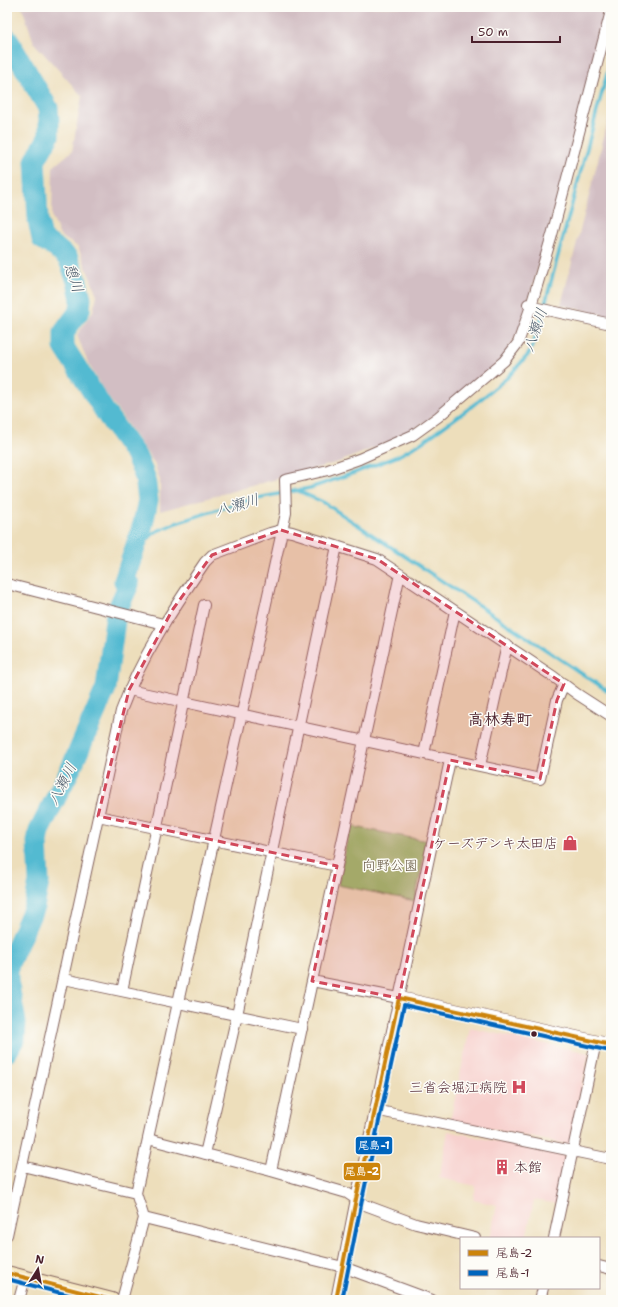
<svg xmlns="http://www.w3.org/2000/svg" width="618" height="1307" font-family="'Shantell Sans','Klee One',sans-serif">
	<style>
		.built { fill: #f7d0cd }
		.industrial { fill: #d2bec3 }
		.green { fill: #99c16d; stroke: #72704c }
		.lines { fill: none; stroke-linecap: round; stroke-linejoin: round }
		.stream { stroke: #53bad1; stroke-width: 3.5 }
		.river { stroke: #53bad1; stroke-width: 21 }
		.minor-casing { stroke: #83625d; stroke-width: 12 }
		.tertiary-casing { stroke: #83625d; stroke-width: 14 }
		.secondary-casing { stroke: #83625d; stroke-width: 16 }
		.minor { stroke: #fff; stroke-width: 10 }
		.tertiary { stroke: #fff; stroke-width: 13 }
		.secondary { stroke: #f7e9c3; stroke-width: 14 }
		.bus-1-casing { stroke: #fdfcf7; stroke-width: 7 }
		.bus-2-casing { stroke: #fdfcf7; stroke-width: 7 }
		.bus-1 { stroke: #cc840b; stroke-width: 4 }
		.bus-2 { stroke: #0065bd; stroke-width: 4 }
		.marked { fill: #d1495b; fill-opacity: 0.2; stroke: #d1495b; stroke-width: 3; stroke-dasharray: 8 5; stroke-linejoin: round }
		.bus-dot { fill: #4a1f2b; stroke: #fdfcf7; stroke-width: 1.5 }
		.labels { text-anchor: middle; stroke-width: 3; stroke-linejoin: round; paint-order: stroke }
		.poi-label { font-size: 14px; fill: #4a1f2b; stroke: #fdfcf7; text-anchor: end }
		.park-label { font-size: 14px; fill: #665842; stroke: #fdfcf7 }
		.water-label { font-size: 15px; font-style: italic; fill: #4e5d6d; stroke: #fdfcf7 }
		.quarter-label { font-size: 16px; font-weight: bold; fill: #4a1f2b; stroke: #fdfcf7 }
		.line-badge { stroke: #fdfcf7; stroke-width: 1.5 }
		.badge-label { font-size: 11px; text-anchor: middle; font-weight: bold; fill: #fff }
	</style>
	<rect width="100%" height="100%" fill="#fdfcf7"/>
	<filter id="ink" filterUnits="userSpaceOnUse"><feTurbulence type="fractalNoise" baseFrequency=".025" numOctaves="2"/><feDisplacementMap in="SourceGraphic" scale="8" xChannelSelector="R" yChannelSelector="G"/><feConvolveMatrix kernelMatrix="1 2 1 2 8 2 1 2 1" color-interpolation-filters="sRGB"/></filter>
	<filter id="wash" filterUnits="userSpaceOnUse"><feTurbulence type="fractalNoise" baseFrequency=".012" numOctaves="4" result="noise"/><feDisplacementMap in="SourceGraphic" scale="16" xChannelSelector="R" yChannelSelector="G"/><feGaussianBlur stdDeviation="0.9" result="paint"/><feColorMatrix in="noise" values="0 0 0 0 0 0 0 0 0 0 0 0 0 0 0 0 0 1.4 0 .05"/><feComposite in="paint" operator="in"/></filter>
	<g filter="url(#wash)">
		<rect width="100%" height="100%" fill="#eddebb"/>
		<!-- built -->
		<path class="built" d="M 470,1028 L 589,1053 L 570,1145 L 450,1121 Z
			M 448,1131 L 568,1156 L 559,1204 L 534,1200 L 526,1238 L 490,1238 L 497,1205 L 473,1200 L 476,1186 L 439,1178 Z"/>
		<!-- industrial -->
		<path class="industrial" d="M 22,7 L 609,7 L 548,234 L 520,329 L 502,360 L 429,420 L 397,439 L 339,462 L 160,511 L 160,480 L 154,463 L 105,392 L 88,363 L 77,335 L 93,311 L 97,295 L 78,247 L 60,236 L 52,217 L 53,167 L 72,151 L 82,96 L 34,43 Z
			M 611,109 L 611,317 L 561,305 Z"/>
		<!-- green -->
		<path class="green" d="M 350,826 L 427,841 L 415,901 L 338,885 Z"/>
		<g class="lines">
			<!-- stream -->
			<path class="stream" d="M 296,490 L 323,502 L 611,693
				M 129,584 L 138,549 L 155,532 L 176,523 L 216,510 L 252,499 L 310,488 L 354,473 L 398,456 L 421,443 L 471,407 L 507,378 L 528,355 L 533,345 L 541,319 L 611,59"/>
			<!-- river -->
			<path class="river" d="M 7,38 L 48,108 L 49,121 L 49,136 L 35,161 L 38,220 L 42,239 L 56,248 L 68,258 L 77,281 L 81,299 L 80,310 L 64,332 L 64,347 L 107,415 L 136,456 L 145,477 L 148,500 L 143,524 L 124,581 L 129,584 L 116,613 L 106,688 L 72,766 L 39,831 L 37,842 L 39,882 L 34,907 L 8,966 L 8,981 L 16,1022 L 15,1038 L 7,1052"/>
		</g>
	</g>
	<g filter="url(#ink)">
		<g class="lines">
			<!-- minor casing -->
			<g class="minor-casing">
				<path id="minor" d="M 528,304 L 533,307 L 611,324
					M 7,584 L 163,624
					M 129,690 L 540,779 L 557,700 L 564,684
					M 424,754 L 455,611
					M 480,766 L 507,645
					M 98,816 L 337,866
					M 64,979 L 302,1029
					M 312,981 L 399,998
					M 122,991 L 204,605
					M 375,1110 L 611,1159
					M 148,1139 L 271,1171 L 347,1193 L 365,1205 L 416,1224 L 475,1238
					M 205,1154 L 237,1015 L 337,546
					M 22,1166 L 136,1193
					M 271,1171 L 400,574
					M 144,1218 L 343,1267 L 432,1300
					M 7,1235 L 121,711 C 141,657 173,609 205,562 L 212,555 L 270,533 L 281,530 L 292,532 L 377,559 L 554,677 L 577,694 L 611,716
					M 554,1238 L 596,1042
					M 599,1266 L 611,1269
					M 19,1300 L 25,1278
					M 122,1300 L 144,1218 L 136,1193 L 286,513 L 285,480 L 328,470 L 359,459 L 413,435 L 438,417 L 504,361 L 518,343 L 531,306 L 552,235 L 611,11
					M 336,1300 L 356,1199 L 450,760
					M 540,1300 L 543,1288"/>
			</g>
			<!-- tertiary casing -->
			<g class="tertiary-casing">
				<path id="tertiary" d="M 399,998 L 611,1045"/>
			</g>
			<!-- secondary casing -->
			<g class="secondary-casing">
				<path id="secondary" d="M 7,1273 L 112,1300"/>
			</g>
			<!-- minor -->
			<use href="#minor" class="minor"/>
			<!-- tertiary -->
			<use href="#tertiary" class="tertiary"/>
			<!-- secondary -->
			<use href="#secondary" class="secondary"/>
			<!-- bus-1 casing -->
			<g class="bus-1-casing">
				<path id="bus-1" d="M 7,1273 L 112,1300
					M 336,1300 L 356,1199 L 399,998 L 611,1045"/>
			</g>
			<!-- bus-2 casing -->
			<g class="bus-2-casing">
				<path id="bus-2" d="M 7,1279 L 88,1300
					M 342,1300 L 362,1200 L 404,1005 L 610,1051"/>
			</g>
			<!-- bus-1 -->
			<use href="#bus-1" class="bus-1"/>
			<!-- bus-2 -->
			<use href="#bus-2" class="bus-2"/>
		</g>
	</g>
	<!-- marked area -->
	<path class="marked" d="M 281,530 L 377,559 L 564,684 L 557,700 L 540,779 L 450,760 L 399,998 L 312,981 L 337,866 L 98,816 L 129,690 L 173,609 L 212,555 Z"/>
	<!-- icons -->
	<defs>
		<g id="shop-bare" transform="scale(1.2)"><path d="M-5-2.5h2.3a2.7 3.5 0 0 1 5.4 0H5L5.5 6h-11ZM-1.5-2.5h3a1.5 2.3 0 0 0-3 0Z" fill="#d1495b" stroke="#fdfcf7" stroke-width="2.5" paint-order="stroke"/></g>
		<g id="hospital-bare" transform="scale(1.2)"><path d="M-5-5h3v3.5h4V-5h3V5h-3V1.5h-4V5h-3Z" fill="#d1495b" stroke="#fdfcf7" stroke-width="2.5" paint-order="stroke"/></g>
		<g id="building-bare" transform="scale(1.2)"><path d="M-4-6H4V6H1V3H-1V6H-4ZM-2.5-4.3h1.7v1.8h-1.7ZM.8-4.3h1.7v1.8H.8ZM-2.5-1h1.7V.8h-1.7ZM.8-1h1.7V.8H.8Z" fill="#d1495b" stroke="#fdfcf7" stroke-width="2.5" paint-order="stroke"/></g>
	</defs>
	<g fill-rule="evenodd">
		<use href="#shop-bare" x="570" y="843"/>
		<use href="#hospital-bare" x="519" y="1087"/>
		<use href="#building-bare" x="502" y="1167"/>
	</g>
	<!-- markers -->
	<circle class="bus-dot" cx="534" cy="1034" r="3.5"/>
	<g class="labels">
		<!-- poi labels -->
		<g class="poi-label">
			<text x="558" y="848">ケーズデンキ太田店</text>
			<text x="507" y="1092">三省会堀江病院</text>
			<text x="514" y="1172" text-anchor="start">本館</text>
		</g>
		<!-- park labels -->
		<g class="park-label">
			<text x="390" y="870">向野公園</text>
		</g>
		<!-- water labels -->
		<g class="water-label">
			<text transform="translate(74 278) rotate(72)" y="5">憩川</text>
			<text transform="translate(535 330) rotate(-71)" y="5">八瀬川</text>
			<text transform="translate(237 505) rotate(-16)" y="5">八瀬川</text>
			<text transform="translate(62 784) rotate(-63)" y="5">八瀬川</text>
		</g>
		<!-- quarter labels -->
		<g class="quarter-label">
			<text x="500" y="725">高林寿町</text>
		</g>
	</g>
	<g class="line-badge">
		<rect x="355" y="1136" width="38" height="19" rx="4" fill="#0065bd"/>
		<rect x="343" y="1162" width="38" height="19" rx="4" fill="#cc840b"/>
	</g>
	<g class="badge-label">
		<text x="374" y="1149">尾島-1</text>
		<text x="362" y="1175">尾島-2</text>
	</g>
	<!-- margin -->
	<rect width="618" height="1307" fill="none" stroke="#fdfcf7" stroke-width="24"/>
	<!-- legend -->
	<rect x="460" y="1237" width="140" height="52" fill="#fdfcf7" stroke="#b5a4a5"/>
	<rect x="468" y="1250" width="20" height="6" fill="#cc840b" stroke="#b5a4a5"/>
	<text x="496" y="1257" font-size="12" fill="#4a1f2b">尾島-2</text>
	<rect x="468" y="1270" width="20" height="6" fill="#0065bd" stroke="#b5a4a5"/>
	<text x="496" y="1277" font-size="12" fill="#4a1f2b">尾島-1</text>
	<!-- north arrow -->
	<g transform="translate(38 1269) rotate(11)" stroke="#fdfcf7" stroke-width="3" paint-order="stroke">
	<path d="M0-3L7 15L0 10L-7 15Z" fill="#4a1f2b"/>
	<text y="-6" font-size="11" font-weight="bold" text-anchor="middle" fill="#4a1f2b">N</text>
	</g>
	<!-- scale -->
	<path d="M472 36v6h88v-6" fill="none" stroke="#4a1f2b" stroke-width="2"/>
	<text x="478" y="36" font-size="12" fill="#4a1f2b" stroke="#fdfcf7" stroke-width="3" paint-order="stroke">50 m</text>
</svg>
